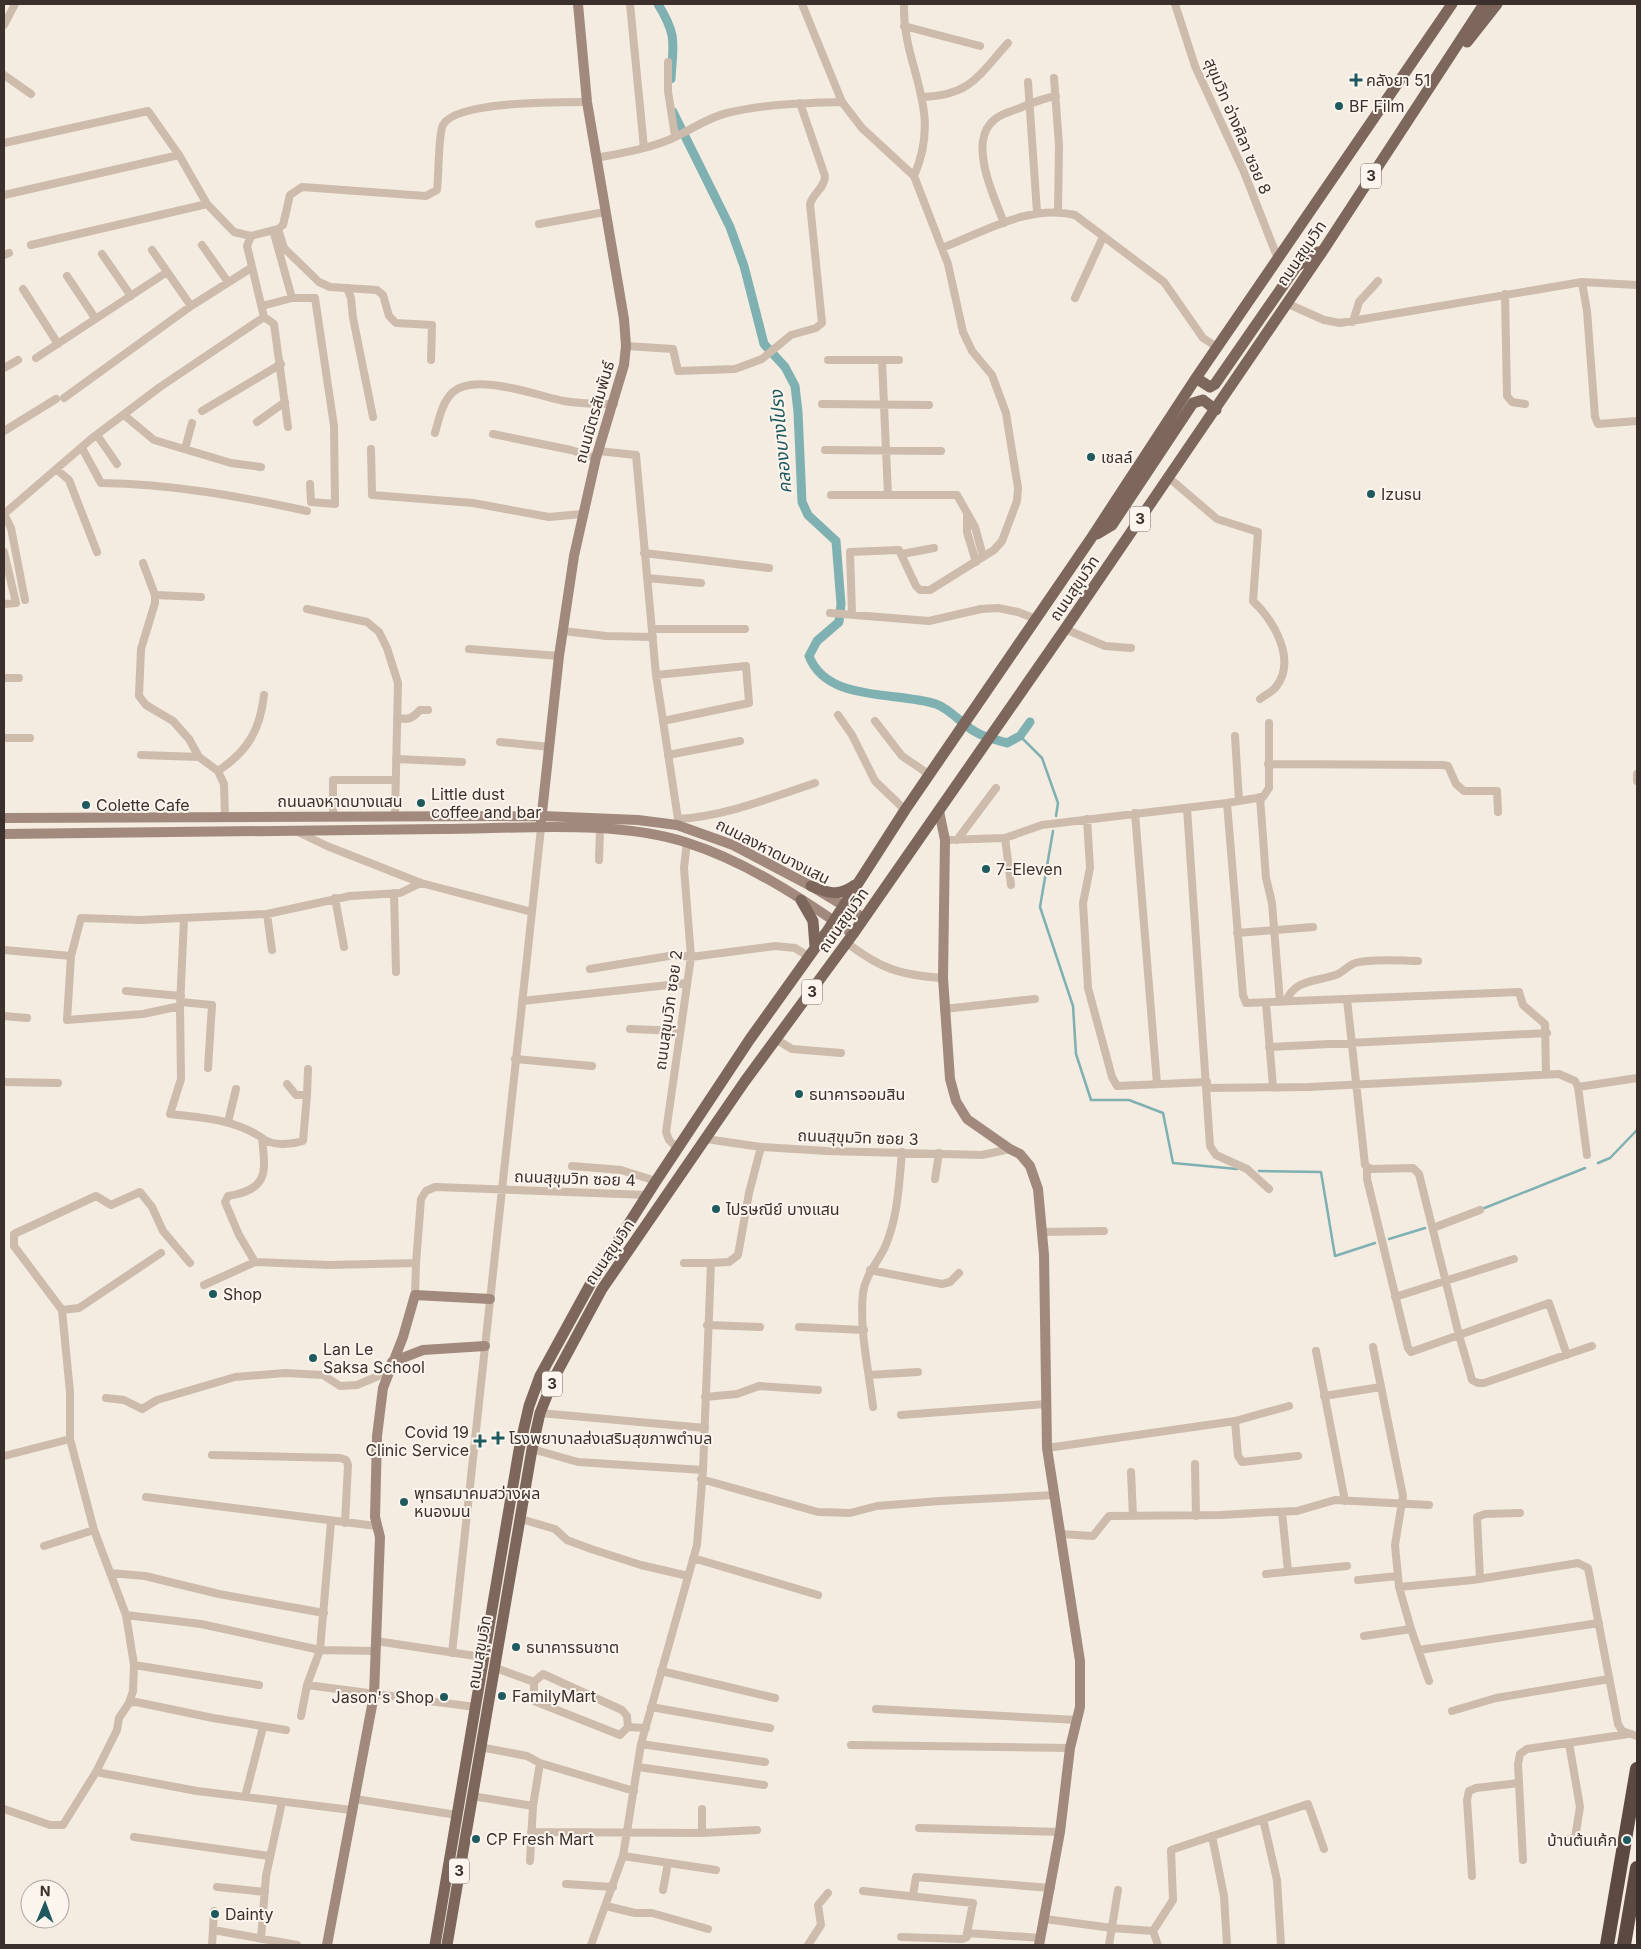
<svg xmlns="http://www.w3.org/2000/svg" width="1641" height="1949" font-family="Inter,'Noto Sans Thai',sans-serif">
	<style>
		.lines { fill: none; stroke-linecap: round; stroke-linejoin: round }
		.stream { stroke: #7fb0b2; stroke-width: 2.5 }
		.canal { stroke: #7fb0b2; stroke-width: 9 }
		.street { stroke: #cdbbac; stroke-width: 8 }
		.secondary { stroke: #a18a7d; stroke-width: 10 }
		.primary { stroke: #7d675c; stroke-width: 11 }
		.highway { stroke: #5c4a42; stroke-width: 14 }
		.poi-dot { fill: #1f5a5e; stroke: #fbf5ee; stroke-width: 2 }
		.labels { text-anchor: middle; stroke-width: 4; stroke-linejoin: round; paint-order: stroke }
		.shield { fill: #fbf5ee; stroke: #756b66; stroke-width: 1 }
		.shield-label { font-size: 15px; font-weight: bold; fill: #3b302b }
		.poi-label { font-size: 16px; fill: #3b302b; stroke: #fbf5ee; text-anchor: start }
		.street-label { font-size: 16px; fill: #3b302b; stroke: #fbf5ee }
		.water-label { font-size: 18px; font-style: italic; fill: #1f5a5e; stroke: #fbf5ee }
	</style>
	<rect width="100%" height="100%" fill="#f4ebe1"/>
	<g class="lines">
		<!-- stream -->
		<path class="stream" d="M 1020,736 L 1042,758 L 1058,803 L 1056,816
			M 1053,831 L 1040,907 L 1073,1006 L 1076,1054 L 1091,1100 L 1129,1100 L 1163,1113 L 1173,1163 L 1237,1169
			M 1598,1163 L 1610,1158 L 1637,1130
			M 1259,1171 L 1321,1172 L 1335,1256 L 1375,1243
			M 1482,1209 L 1585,1168
			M 1389,1239 L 1425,1228"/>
		<!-- canal -->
		<path class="canal" d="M 658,4 C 678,37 673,43 671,79
			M 673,112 L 730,227 L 744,266 L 764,344 L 785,367 L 795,386 L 798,412 L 802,502 L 808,515 L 836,541 L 841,604 L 839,622 L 817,641 L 809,656 C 827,703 897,691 936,704 C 950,709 962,724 974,731 C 983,737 996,740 1007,743 L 1020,736 L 1030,722"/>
		<!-- street -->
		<path class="street" d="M 630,4 L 644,148
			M 802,4 L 842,102 L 862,128 L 914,176 L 948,264 L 963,332 L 972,351 L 992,375 L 1006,413 L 1018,488 L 1017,501 L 1002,541 L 994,550 L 930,590 L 920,590 L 916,586 L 899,550 L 850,552 L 852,614
			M 904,4 C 902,68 944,107 914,176
			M 1175,4 L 1195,66 L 1244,172 L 1278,259
			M 4,25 L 15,4
			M 904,26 L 980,46
			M 668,62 L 668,91 L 675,136
			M 4,75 L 31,94
			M 1054,78 L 1059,145 L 1058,211
			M 1028,82 L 1037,212
			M 923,97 C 971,95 978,76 1008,43
			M 4,143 L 148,111 L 179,155 L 207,204 L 234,232 L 251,236 L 278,229
			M 596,158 C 622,153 647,149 671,139 C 690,131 706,118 727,113 C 764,104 804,103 842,102
			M 4,195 L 179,155
			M 1004,223 C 995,199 970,148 990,124 C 997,115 1009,112 1020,108 C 1032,103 1043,98 1056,96
			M 539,224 L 605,212
			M 278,229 L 283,225 L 290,195 L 302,187 L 426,196 L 437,190 C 439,175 438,135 443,125 C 455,101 560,102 587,102
			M 278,229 L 284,248 L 319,282 L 330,287 L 377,290 L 383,295 L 389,316 L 396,323 L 432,325 L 431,360
			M 273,230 L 292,298
			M 31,245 L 207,204
			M 202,245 L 228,282
			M 942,248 C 984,232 1028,204 1075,215 L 1164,282 L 1203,338 L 1217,347
			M 152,250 L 191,306
			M 102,254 L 131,296
			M 4,255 L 9,253
			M 67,276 L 95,318
			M 1582,282 L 1587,311 L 1595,417 L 1598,424 L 1637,421
			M 347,288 L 351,298 L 353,318 L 373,417
			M 23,289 L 58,344
			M 1505,294 L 1507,396 L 1512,402 L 1525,404
			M 1075,298 L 1103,237
			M 1286,303 L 1324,320 L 1340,323 L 1582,282 L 1637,285
			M 262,306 L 292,298 L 315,298 L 334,426 L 335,504 L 311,502 L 310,484
			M 264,317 L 274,324 L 288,427
			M 1353,322 L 1359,302 L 1378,281
			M 626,346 L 673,349 L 678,371 L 735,369 L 762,359 L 791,335 L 816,328 L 822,323 L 810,204 C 813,193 825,188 825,176 L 800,103
			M 36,358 L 167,272
			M 828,360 L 899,360
			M 882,360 L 888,495
			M 4,368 L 18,360
			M 64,398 L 191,306 L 251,268
			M 822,404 L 929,405
			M 202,411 L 281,364
			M 124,415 L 154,440 L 231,463 L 261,467
			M 257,422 L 285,402
			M 4,431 L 56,399
			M 435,433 C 439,419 442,402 453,392 C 475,372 538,396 564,401 C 581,404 597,404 614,404
			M 493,434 L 571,450 L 596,458
			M 97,435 L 117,464
			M 82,448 L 101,483 C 172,484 238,496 307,511
			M 185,449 L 192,423
			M 371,449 L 372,495 L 473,503 L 549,517 L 582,514
			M 825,450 L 941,451
			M 598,451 L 636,455 L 656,675 L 678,819 L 677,825
			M 56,469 L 69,480 L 97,552
			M 1168,477 L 1217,519 L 1258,532 L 1253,601 C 1274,621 1297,660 1276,687 C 1272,692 1265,695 1260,699
			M 831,495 L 957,495 L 975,527 L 983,556
			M 967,516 L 967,532 L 976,562
			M 4,552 L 16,603 L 4,604
			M 644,553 L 769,568
			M 902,554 L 934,548
			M 143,563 L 155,595 L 155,603 L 141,649 L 139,696 L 146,705 L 173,721 L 189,739 L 199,757 L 218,771 L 224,784 L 225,817
			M 647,578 L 701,583
			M 155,595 L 201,597
			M 25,600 L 11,528 L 4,514 L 91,439 L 160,387 L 264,317 L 247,246 L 251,236
			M 307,609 L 367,622 L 379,632 L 387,648 L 398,683 L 395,816
			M 830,613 L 929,621 L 981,609 L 998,608 L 1018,612 L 1036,619
			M 652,629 L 745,629
			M 1065,629 L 1105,646 L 1131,648
			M 563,631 L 606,636 L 653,637
			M 469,649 L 559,656
			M 656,675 L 746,666 L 749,703 L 663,721
			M 4,678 L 19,678
			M 838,715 L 852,735 L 875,781 L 905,810
			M 397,718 C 408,720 412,719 420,710 L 428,710
			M 875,721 L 902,756 L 930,775
			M 1235,736 L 1239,801
			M 4,738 L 30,738
			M 500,742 L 550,747
			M 141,755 L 199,757
			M 668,755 L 740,741
			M 396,759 L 462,762
			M 1268,764 L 1442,765 L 1448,766 L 1456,784 L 1464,791 L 1497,791 L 1498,812
			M 218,771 C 248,751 260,730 264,695
			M 1637,774 L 1637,781
			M 1260,797 L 1266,878 L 1272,903 L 1280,1002
			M 1227,803 L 1243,995 L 1246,1003 L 1519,992 L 1523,1005 L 1545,1024 L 1546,1074
			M 1187,808 L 1210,1146 L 1216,1155 L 1247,1169 L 1269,1189
			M 1135,813 L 1157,1084
			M 333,816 L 333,780 L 396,780
			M 678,819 C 726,816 770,798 815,783
			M 1087,819 L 1090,868 L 1083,903 L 1088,988 L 1112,1077 L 1117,1086 L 1207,1082
			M 296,831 L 327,846 L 421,883 L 532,912
			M 1005,838 L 1011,885
			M 945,840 L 1005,838 L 1042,825 L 1227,803 L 1263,797 L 1269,788 L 1269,723
			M 957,840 L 996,788
			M 599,860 L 600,829
			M 394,893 L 396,972
			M 335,898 L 344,947
			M 267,914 L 272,950
			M 184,919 L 180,1006 L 181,1079 L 170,1114 C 202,1118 235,1119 262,1138 C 266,1174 268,1189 228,1196 L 225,1202 L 239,1235 L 255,1262
			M 1237,933 L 1313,927
			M 847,943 C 881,969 900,975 943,978
			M 4,950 L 71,956
			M 590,969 L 675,955 L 691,957 L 775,946 L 795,948 L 808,956
			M 126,991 L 181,996
			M 1347,999 L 1365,1165 L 1371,1169 L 1413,1168 L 1419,1174 L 1459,1335 L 1472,1380 L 1478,1383 L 1484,1383 L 1592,1346
			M 522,1001 L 687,983
			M 181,1002 L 212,1005 L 208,1068
			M 1286,1002 C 1294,978 1319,982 1338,974 C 1344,971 1349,965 1355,963 C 1372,958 1401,961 1418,961
			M 1266,1003 L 1273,1087
			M 180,1006 L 143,1014 L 67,1020 L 71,956 L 81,918 L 141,920 L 267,914 L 350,896 L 400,893 L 421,883
			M 944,1009 L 1035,999
			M 4,1016 L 27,1018
			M 630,1029 L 680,1031
			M 777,1040 L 792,1049 L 841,1053
			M 1269,1047 L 1547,1033
			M 515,1059 L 592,1066
			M 4,1082 L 58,1083
			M 287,1084 L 296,1095 L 307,1095 L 308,1069
			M 1578,1087 L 1637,1078
			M 1207,1088 L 1309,1087 L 1559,1074 L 1575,1081 L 1578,1087 L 1587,1155
			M 228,1122 L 236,1089
			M 262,1138 C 272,1146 291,1145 303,1141 L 307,1095
			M 706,1139 L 761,1147 L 827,1151 L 982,1155 L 1010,1149
			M 677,1148 L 669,1140 L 666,1132 L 691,957 L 684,868 L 687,842
			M 572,1166 L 621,1170 L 656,1181
			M 1367,1167 L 1367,1179 L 1408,1348 L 1411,1352 L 1549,1303 L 1567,1355
			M 935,1179 L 939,1153
			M 1433,1228 L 1480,1210
			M 1041,1232 L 1104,1231
			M 416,1263 L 421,1199 L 426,1191 L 435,1187 L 647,1195
			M 684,1263 L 711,1263
			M 870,1270 L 942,1284 L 950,1282 L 959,1273
			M 204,1285 L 255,1262 L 329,1265 L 416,1263 L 415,1295
			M 1395,1297 L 1514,1259
			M 62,1310 L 79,1308 L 161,1253
			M 707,1325 L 760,1327
			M 799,1327 L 864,1330
			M 1373,1347 L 1403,1496 L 1395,1545 L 1399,1587 L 1411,1629 L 1429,1681
			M 1316,1351 L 1345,1501
			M 869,1375 L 918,1372
			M 1324,1396 L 1381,1387
			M 705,1397 L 737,1394 L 759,1386 L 818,1390
			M 106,1398 L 124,1400 L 142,1409 L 157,1400 L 235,1377 L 285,1373 L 323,1375 L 340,1386 L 357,1385 L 388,1372
			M 873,1407 C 869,1371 859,1330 863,1293 C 865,1276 877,1263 884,1249 C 898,1219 899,1184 902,1152
			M 540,1413 L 705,1428
			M 901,1415 L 1047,1404
			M 1235,1421 L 1238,1456 L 1242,1462 L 1298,1456
			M 1047,1448 L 1235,1421 L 1289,1406
			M 532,1449 L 578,1462 L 703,1470
			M 212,1455 L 340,1458 L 346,1460 L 348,1465 L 345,1523
			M 4,1456 L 70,1439
			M 1195,1464 L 1196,1516
			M 1131,1472 L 1133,1516
			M 701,1479 L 818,1512 L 850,1513 L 877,1506 L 940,1501 L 1054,1495
			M 146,1497 L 376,1526
			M 1282,1512 L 1288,1571
			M 521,1519 L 555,1529 L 567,1540 L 591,1549 L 641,1565 L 688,1576
			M 1061,1534 L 1093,1536 L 1109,1516 L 1221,1515 L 1274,1512 L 1297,1511 L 1335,1500 L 1429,1505
			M 44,1546 L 94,1530
			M 693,1558 L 818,1595
			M 110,1573 L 145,1576 L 219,1594 L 324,1613
			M 1266,1574 L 1347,1566
			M 1480,1579 L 1477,1517 L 1485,1514 L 1520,1513
			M 1358,1580 L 1398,1576
			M 1399,1587 L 1473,1580 L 1578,1563 L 1588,1568 L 1618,1724 L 1622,1731 L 1637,1736
			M 126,1615 L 201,1624 L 320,1650 L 376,1651
			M 1364,1636 L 1411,1629
			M 376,1641 L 482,1657
			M 1419,1650 L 1599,1623
			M 452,1653 L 541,828
			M 134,1665 L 259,1685
			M 493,1667 L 534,1682
			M 661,1671 L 775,1698
			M 307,1685 L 475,1707
			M 129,1703 L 136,1702 L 213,1718 L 286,1730
			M 651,1707 L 770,1728
			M 876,1709 L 1077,1720
			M 1452,1711 L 1496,1698 L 1609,1679
			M 301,1716 L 307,1685 L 320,1650 L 331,1522
			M 628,1727 L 620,1735 L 534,1701 L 534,1682 L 543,1674 L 622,1710 L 627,1716 L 628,1727 L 646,1728
			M 641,1744 L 765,1762
			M 851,1745 L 1070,1748
			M 480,1747 L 527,1756 L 540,1763 L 634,1791
			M 638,1767 L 764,1785
			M 96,1772 L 197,1791 L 351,1810
			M 472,1796 L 533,1806
			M 245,1797 L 263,1727
			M 355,1799 L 457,1815
			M 4,1809 L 50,1825 L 63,1825 L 96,1772 L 117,1730 L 119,1718 L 129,1703 L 133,1691 L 134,1665 L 126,1615 L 94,1530 L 70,1439 L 70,1392 L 62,1310 L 14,1246 L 14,1234 L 96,1196 L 111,1205 L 140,1192 L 152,1207 L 163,1231 L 190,1263
			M 1263,1819 L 1277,1880 L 1281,1945
			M 919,1828 L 1060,1832
			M 531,1832 L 702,1833 L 702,1809
			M 702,1833 L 757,1830
			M 1212,1836 L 1224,1896 L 1227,1945
			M 134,1837 L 269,1856
			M 1563,1840 L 1575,1838 L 1580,1807 L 1569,1743
			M 623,1856 L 716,1870
			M 1523,1860 L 1518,1764 L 1520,1754 L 1527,1749 L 1628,1734
			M 530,1861 L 533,1806 L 540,1763
			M 1472,1876 L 1467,1800 L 1469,1791 L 1476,1788 L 1519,1783
			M 566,1884 L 613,1887
			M 217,1887 L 265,1892
			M 663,1890 L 668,1863
			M 863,1891 L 973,1903 L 967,1933
			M 913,1895 L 916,1877 L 1051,1888
			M 606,1906 L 635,1913 L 652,1913 L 708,1929
			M 1045,1919 L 1112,1928 L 1153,1931 L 1158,1945
			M 213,1930 L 214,1911
			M 1153,1931 L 1173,1900 L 1171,1850 L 1308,1804 L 1324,1849
			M 901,1937 L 962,1939 L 967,1937 L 967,1933 L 1041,1938
			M 261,1938 L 266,1876 L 282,1802
			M 212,1945 L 213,1930 L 297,1945
			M 591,1945 L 623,1856 L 641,1744 L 697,1545 L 703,1470 L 711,1263 L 729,1262 L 738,1255 L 749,1193 L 761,1147
			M 808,1945 L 821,1925 L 818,1905 L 828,1893
			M 1109,1945 L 1118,1890"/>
		<!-- secondary -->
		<path class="secondary" d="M 939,811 L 945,840 L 943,978 L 950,1079 L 956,1101 L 967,1119 L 1010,1149 L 1020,1154 L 1030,1166 L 1038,1189 L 1044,1255 L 1047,1448 L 1080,1661 L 1080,1707 L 1070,1748 L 1060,1832 L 1039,1945
			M 4,818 L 542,816 L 638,820 L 677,825 L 733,845 L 811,886 L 864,918
			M 541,822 L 559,656 L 574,556 L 596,458 L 624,365 L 626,346 L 624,319 L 587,102 L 578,4
			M 4,834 C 149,833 294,831 439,829 C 516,829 615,819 688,843 C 747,862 803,899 853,934
			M 392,1362 L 423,1350 L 485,1346
			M 327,1945 L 374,1695 L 380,1537 L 375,1517 L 377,1436 L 383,1388 L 403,1337 L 415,1295 L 490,1299"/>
		<!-- primary -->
		<path class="primary" d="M 1467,42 L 1497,4
			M 1196,378 L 1210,387 L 1215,384 L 1296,267 L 1318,252
			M 1097,534 L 1112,525 L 1193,403 L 1203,400 L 1216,410
			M 811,886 C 828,893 839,897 855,885
			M 801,900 L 813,921 L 815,947
			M 435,1945 L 519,1450 L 529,1406 L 540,1376 L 591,1283 L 656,1181 L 750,1039 L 828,930 L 905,810 L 1092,537 L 1196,378 L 1452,4
			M 447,1945 L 532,1449 L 540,1413 L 554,1378 L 602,1289 L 745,1081 L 853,934 L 1065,629 L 1324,249 L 1484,4"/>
		<!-- highway -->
		<path class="highway" d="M 1607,1945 L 1637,1769
			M 1624,1945 L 1637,1868"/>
	</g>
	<!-- markers -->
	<g class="poi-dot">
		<path d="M1353.5 72.5h5v5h5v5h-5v5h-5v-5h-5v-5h5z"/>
		<circle cx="1339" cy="106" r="5"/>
		<circle cx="1091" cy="457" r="5"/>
		<circle cx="1371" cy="494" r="5"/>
		<circle cx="421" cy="803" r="5"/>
		<circle cx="86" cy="805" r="5"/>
		<circle cx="986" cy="869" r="5"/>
		<circle cx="799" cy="1094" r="5"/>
		<circle cx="716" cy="1209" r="5"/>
		<circle cx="213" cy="1294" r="5"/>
		<circle cx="313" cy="1358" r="5"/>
		<path d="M495.5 1430.5h5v5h5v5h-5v5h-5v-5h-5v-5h5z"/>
		<path d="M477.5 1433.5h5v5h5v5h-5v5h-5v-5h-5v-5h5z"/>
		<circle cx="404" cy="1502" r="5"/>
		<circle cx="516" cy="1647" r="5"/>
		<circle cx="502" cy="1696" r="5"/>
		<circle cx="444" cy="1697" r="5"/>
		<circle cx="476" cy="1839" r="5"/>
		<circle cx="1627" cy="1840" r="5"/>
		<circle cx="215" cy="1914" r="5"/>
	</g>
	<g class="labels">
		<!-- shield labels -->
		<g class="shield">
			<rect x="1361" y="163.5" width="20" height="25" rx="4"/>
			<rect x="1130" y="506.5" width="20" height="25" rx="4"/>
			<rect x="802" y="979.5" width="20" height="25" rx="4"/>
			<rect x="542" y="1371.5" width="20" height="25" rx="4"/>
			<rect x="449" y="1858.5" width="20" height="25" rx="4"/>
		</g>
		<g class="shield-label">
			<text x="1371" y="181">3</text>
			<text x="1140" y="524">3</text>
			<text x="812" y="997">3</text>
			<text x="552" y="1389">3</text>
			<text x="459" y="1876">3</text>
		</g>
		<!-- poi labels -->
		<g class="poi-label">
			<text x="1366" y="86">คลังยา 51</text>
			<text x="1349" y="112">BF Film</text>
			<text x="1101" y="463">เชลล์</text>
			<text x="1381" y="500">Izusu</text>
			<text x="431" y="800">Little dust<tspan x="431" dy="18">coffee and bar</tspan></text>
			<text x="96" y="811">Colette Cafe</text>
			<text x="996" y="875">7-Eleven</text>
			<text x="809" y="1100">ธนาคารออมสิน</text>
			<text x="726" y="1215">ไปรษณีย์ บางแสน</text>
			<text x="223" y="1300">Shop</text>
			<text x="323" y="1355">Lan Le<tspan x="323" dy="18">Saksa School</tspan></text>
			<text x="469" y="1438" text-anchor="end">Covid 19<tspan x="469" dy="18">Clinic Service</tspan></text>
			<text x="509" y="1444">โรงพยาบาลส่งเสริมสุขภาพตำบล</text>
			<text x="414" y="1499">พุทธสมาคมสว่างผล<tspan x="414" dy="18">หนองมน</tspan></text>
			<text x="526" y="1653">ธนาคารธนชาต</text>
			<text x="512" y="1702">FamilyMart</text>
			<text x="434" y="1703" text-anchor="end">Jason's Shop</text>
			<text x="486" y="1845">CP Fresh Mart</text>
			<text x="1617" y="1846" text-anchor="end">บ้านต้นเค้ก</text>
			<text x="225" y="1920">Dainty</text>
		</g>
		<!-- street labels -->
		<g class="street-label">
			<text transform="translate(1238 126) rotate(67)" y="6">สุขุมวิท อ่างศิลา ซอย 8</text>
			<text transform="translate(1301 253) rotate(-56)" y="6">ถนนสุขุมวิท</text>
			<text transform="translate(594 412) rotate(-74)" y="6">ถนนมิตรสัมพันธ์</text>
			<text transform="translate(1074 588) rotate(-56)" y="6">ถนนสุขุมวิท</text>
			<text x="340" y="807">ถนนลงหาดบางแสน</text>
			<text transform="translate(773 851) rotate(27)" y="6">ถนนลงหาดบางแสน</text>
			<text transform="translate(843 920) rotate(-55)" y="6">ถนนสุขุมวิท</text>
			<text transform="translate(668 1010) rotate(-82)" y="6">ถนนสุขุมวิท ซอย 2</text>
			<text transform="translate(858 1137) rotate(2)" y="6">ถนนสุขุมวิท ซอย 3</text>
			<text transform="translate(575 1178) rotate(2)" y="6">ถนนสุขุมวิท ซอย 4</text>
			<text transform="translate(609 1252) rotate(-56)" y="6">ถนนสุขุมวิท</text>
			<text transform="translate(479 1652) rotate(-80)" y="6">ถนนสุขุมวิท</text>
		</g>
		<!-- water labels -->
		<g class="water-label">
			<text transform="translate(781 442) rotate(-95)" y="6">คลองบางโปรง</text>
		</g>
	</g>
	<!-- border -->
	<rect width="1641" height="1949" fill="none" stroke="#3b302b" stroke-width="10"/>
	<!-- north arrow -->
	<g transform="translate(45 1904) rotate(1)"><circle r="24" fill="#fbf5ee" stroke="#aea6a0"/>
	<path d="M0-4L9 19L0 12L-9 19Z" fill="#1f5a5e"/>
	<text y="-8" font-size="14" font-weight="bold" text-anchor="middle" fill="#3b302b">N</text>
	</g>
</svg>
